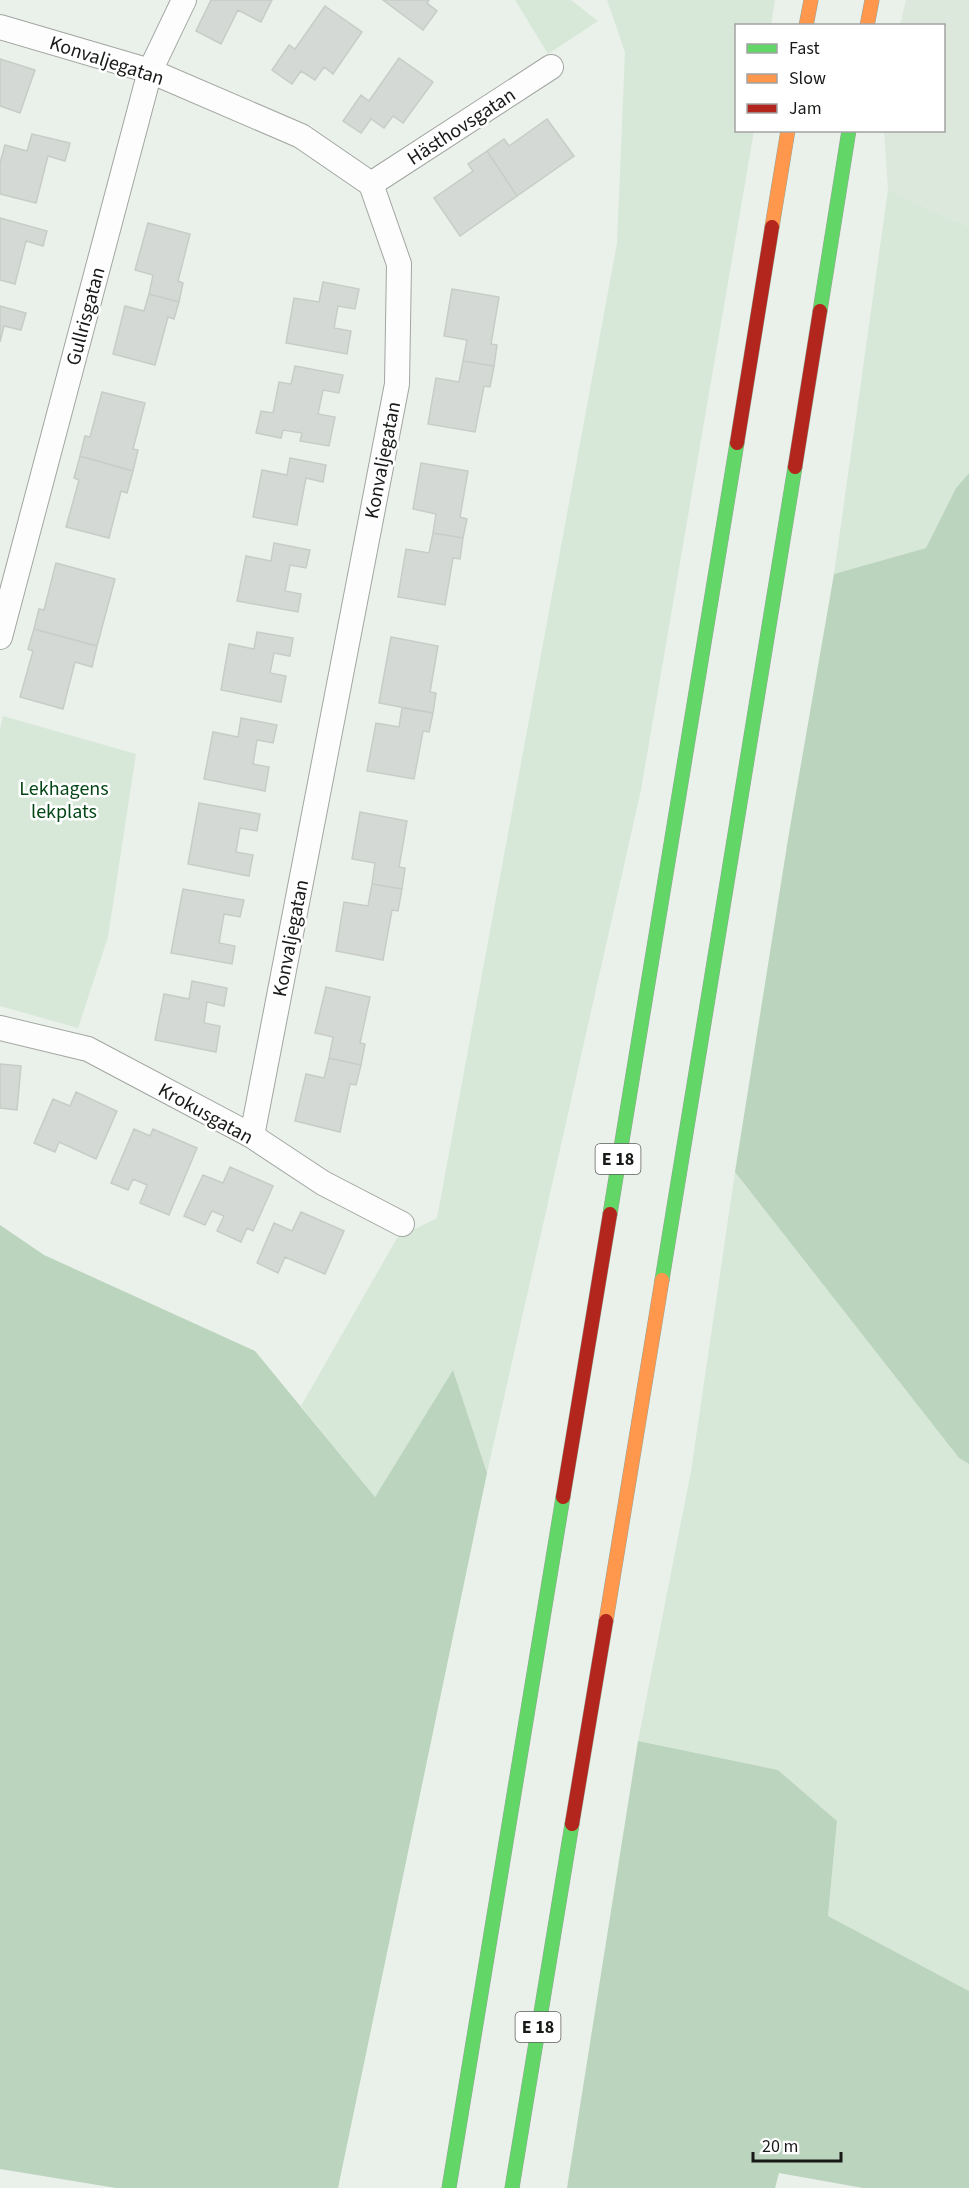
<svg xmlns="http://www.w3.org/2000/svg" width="969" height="2188" font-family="'Source Sans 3',sans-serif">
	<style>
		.built { fill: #dce8dc }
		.green { fill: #d7e8d8 }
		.forest { fill: #bbd4bd }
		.building { fill: #d5d9d5; stroke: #c8ccc8; stroke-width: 1.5 }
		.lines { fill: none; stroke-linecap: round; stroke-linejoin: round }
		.street-casing { stroke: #a2a6a2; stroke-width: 26 }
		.fast-casing { stroke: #95a497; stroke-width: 15 }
		.slow-casing { stroke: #95a497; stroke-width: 15 }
		.jam-casing { stroke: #95a497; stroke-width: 15 }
		.street { stroke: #fcfdfc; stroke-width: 24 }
		.fast { stroke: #63d668; stroke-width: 14 }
		.slow { stroke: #ff974d; stroke-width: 14 }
		.jam { stroke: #b3261e; stroke-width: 14 }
		.labels { text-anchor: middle; stroke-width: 5; stroke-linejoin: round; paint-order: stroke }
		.shield { fill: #fff; stroke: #5d5f5d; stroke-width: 1.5 }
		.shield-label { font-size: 18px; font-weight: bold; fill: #171a17 }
		.street-label { font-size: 20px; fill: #171a17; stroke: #fff }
		.park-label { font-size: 20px; fill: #054616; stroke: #fff }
	</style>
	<rect width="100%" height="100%" fill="#eaf0ea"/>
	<!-- built -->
	<path class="built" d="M 906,0 L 969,0 L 969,227 L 888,190 L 884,131 L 944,130 L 944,26 L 900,25 Z"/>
	<!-- green -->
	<path class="green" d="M 515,0 L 571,0 L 598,21 L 548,54 Z
		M 607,0 L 775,0 L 771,25 L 736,26 L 736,130 L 754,131 L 641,790 L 487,1473 L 453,1370 L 375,1497 L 301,1406 L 397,1238 L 437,1218 L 617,243 L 625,52 Z
		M 888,190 L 969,227 L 969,473 L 956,488 L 926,548 L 834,574 Z
		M 3,716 L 136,754 L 108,937 L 78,1028 L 0,1006 L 0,729 Z
		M 735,1172 L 959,1458 L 969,1464 L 969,1991 L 828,1916 L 837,1821 L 778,1770 L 638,1741 L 691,1471 Z"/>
	<!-- forest -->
	<path class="forest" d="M 969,473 L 969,1464 L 959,1458 L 735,1172 L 789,833 L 834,574 L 926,548 L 956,488 Z
		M 0,1225 L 44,1255 L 255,1351 L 375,1497 L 453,1370 L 487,1473 L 338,2188 L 116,2188 L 0,2169 Z
		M 638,1741 L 778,1770 L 837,1821 L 828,1916 L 969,1991 L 969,2188 L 863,2188 L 779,2173 L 775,2188 L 567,2188 Z"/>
	<!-- building -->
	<path class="building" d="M 211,0 L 272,0 L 261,22 L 238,10 L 221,44 L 196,31 Z
		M 383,0 L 429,0 L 427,3 L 437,11 L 423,30 Z
		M 325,6 L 362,32 L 333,74 L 324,67 L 315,80 L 301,71 L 292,84 L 272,70 L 289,45 L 295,49 Z
		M 399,58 L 433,82 L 403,123 L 393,116 L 384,128 L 371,119 L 361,133 L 343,121 L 361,95 L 369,101 Z
		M 0,59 L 35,70 L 20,113 L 0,106 Z
		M 547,119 L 574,156 L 517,196 L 487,151 L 504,139 L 509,146 Z
		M 32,134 L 70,143 L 65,161 L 48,156 L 36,203 L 0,194 L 0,163 L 5,145 L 27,151 Z
		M 487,151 L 517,196 L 460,236 L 434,198 L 473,171 L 468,164 Z
		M 0,218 L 47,231 L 43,246 L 26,241 L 15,284 L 0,280 Z
		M 148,223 L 190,234 L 178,281 L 183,283 L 179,302 L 149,294 L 153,275 L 135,270 Z
		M 323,282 L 359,289 L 355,309 L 338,306 L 334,328 L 351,331 L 347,354 L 286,343 L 294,298 L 319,302 Z
		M 452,289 L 499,297 L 491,344 L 497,345 L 494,366 L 463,361 L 467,340 L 444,336 Z
		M 149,294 L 179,302 L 174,319 L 168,317 L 155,365 L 113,354 L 125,306 L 144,311 Z
		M 0,306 L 26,313 L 21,330 L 4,326 L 0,342 Z
		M 463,361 L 494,366 L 490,387 L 484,386 L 475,432 L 428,424 L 436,378 L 459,382 Z
		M 295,366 L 343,375 L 339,393 L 323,390 L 318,414 L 335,417 L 329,446 L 300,441 L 302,433 L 283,430 L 281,438 L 256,433 L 261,411 L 273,413 L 279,382 L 291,384 Z
		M 102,392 L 145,403 L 133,449 L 138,450 L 133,471 L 80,456 L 85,436 L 90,437 Z
		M 80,456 L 133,471 L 127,493 L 121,491 L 109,538 L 66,527 L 79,480 L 74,478 Z
		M 290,458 L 326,465 L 323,482 L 306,478 L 297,525 L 253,517 L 262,470 L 287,475 Z
		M 421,463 L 468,471 L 460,517 L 467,519 L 463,538 L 433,533 L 436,514 L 413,509 Z
		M 433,533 L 463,538 L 460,559 L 453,558 L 445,605 L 398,597 L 406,549 L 429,553 Z
		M 274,543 L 310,550 L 306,568 L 290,565 L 285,591 L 301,594 L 298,612 L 237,601 L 246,556 L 271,561 Z
		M 56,563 L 115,579 L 97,646 L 34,629 L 39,609 L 44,610 Z
		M 34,629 L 97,646 L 92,667 L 75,662 L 63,709 L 20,697 L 33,651 L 28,649 Z
		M 257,632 L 293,638 L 290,656 L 274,653 L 270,673 L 286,676 L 281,702 L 221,690 L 229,644 L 254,649 Z
		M 391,637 L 438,646 L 430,692 L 436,693 L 433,713 L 379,703 Z
		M 402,708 L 433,713 L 429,732 L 423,731 L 414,779 L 367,771 L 376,723 L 399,727 Z
		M 241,718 L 277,725 L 273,743 L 257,740 L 253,764 L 269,767 L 265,791 L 204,779 L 213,732 L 238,737 Z
		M 199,803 L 260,814 L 257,831 L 240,828 L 236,852 L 253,855 L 249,876 L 188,864 Z
		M 360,812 L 407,821 L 399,867 L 405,868 L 402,889 L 372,884 L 375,863 L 352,859 Z
		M 372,884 L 402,889 L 398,911 L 392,910 L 383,960 L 336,951 L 344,902 L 368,906 Z
		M 183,889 L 244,900 L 240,917 L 224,914 L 219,943 L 235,946 L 232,964 L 171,953 Z
		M 192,981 L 227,988 L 224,1006 L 207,1002 L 204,1023 L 220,1026 L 216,1052 L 155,1040 L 164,994 L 189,999 Z
		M 326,987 L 370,997 L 360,1043 L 365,1044 L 361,1065 L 329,1058 L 333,1037 L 315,1033 Z
		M 329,1058 L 361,1065 L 356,1085 L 350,1084 L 340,1132 L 295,1121 L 306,1074 L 324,1078 Z
		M 0,1064 L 21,1066 L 17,1110 L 0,1108 Z
		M 76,1092 L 117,1111 L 96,1159 L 59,1142 L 55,1152 L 34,1143 L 53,1099 L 70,1106 Z
		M 134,1129 L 150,1136 L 153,1129 L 197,1148 L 169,1215 L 140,1203 L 147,1185 L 133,1179 L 128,1190 L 111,1183 Z
		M 230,1167 L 273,1186 L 253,1231 L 247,1228 L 241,1242 L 217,1231 L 224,1216 L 212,1211 L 205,1225 L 184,1216 L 203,1175 L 223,1183 Z
		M 301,1212 L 344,1231 L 325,1274 L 285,1257 L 278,1273 L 257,1263 L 274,1223 L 292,1231 Z"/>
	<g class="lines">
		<!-- street casing -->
		<g class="street-casing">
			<path id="street" d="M 0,27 L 150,71 L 301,136 L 371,184 L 399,264 L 397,384 L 252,1136
				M 371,184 L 551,67
				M 0,637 L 150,71 L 184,0
				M 0,1028 L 88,1049 L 252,1136 L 323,1183 L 402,1224"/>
		</g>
		<!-- fast casing -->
		<g class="fast-casing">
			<path id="fast" d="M 820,311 L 849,130
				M 610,1214 L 737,443
				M 662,1280 L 795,467
				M 449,2188 L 563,1497
				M 512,2188 L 572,1824"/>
		</g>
		<!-- slow casing -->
		<g class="slow-casing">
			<path id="slow" d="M 806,26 L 811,0
				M 867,26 L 872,0
				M 772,227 L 788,130
				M 606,1621 L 662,1280"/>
		</g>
		<!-- jam casing -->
		<g class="jam-casing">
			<path id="jam" d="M 737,443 L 772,227
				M 795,467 L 820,311
				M 563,1497 L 610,1214
				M 572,1824 L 606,1621"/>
		</g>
		<!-- street -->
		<use href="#street" class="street"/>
		<!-- fast -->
		<use href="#fast" class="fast"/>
		<!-- slow -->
		<use href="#slow" class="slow"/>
		<!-- jam -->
		<use href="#jam" class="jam"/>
	</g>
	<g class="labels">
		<!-- shield labels -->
		<g class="shield">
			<rect x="595.5" y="1144" width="45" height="30" rx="4.5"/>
			<rect x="515.5" y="2012" width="45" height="30" rx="4.5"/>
		</g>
		<g class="shield-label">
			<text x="618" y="1165">E 18</text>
			<text x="538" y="2033">E 18</text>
		</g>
		<!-- street labels -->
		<g class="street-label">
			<text transform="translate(107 60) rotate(18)" y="7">Konvaljegatan</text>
			<text transform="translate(461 126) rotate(-33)" y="7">Hästhovsgatan</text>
			<text transform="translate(85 316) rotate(-75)" y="7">Gullrisgatan</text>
			<text transform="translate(382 460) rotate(-79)" y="7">Konvaljegatan</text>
			<text transform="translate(290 938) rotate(-79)" y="7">Konvaljegatan</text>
			<text transform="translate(206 1113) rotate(29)" y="7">Krokusgatan</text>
		</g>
		<!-- park labels -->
		<g class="park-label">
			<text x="64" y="795">Lekhagens<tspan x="64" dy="23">lekplats</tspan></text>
		</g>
	</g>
	<!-- legend -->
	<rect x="735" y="24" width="210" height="108" fill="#ffffff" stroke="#a2a3a2" stroke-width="1.5"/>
	<rect x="747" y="44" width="30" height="9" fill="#63d668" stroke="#a2a3a2" stroke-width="1.5"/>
	<text x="789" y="54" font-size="18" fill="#171a17">Fast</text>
	<rect x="747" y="74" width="30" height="9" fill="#ff974d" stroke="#a2a3a2" stroke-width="1.5"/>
	<text x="789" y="84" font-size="18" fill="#171a17">Slow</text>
	<rect x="747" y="104" width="30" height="9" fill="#b3261e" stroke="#a2a3a2" stroke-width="1.5"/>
	<text x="789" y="114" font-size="18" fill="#171a17">Jam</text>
	<!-- scale -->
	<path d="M753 2152v9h88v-9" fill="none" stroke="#171a17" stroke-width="3"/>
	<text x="762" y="2152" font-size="18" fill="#171a17" stroke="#ffffff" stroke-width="4.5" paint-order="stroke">20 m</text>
</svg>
